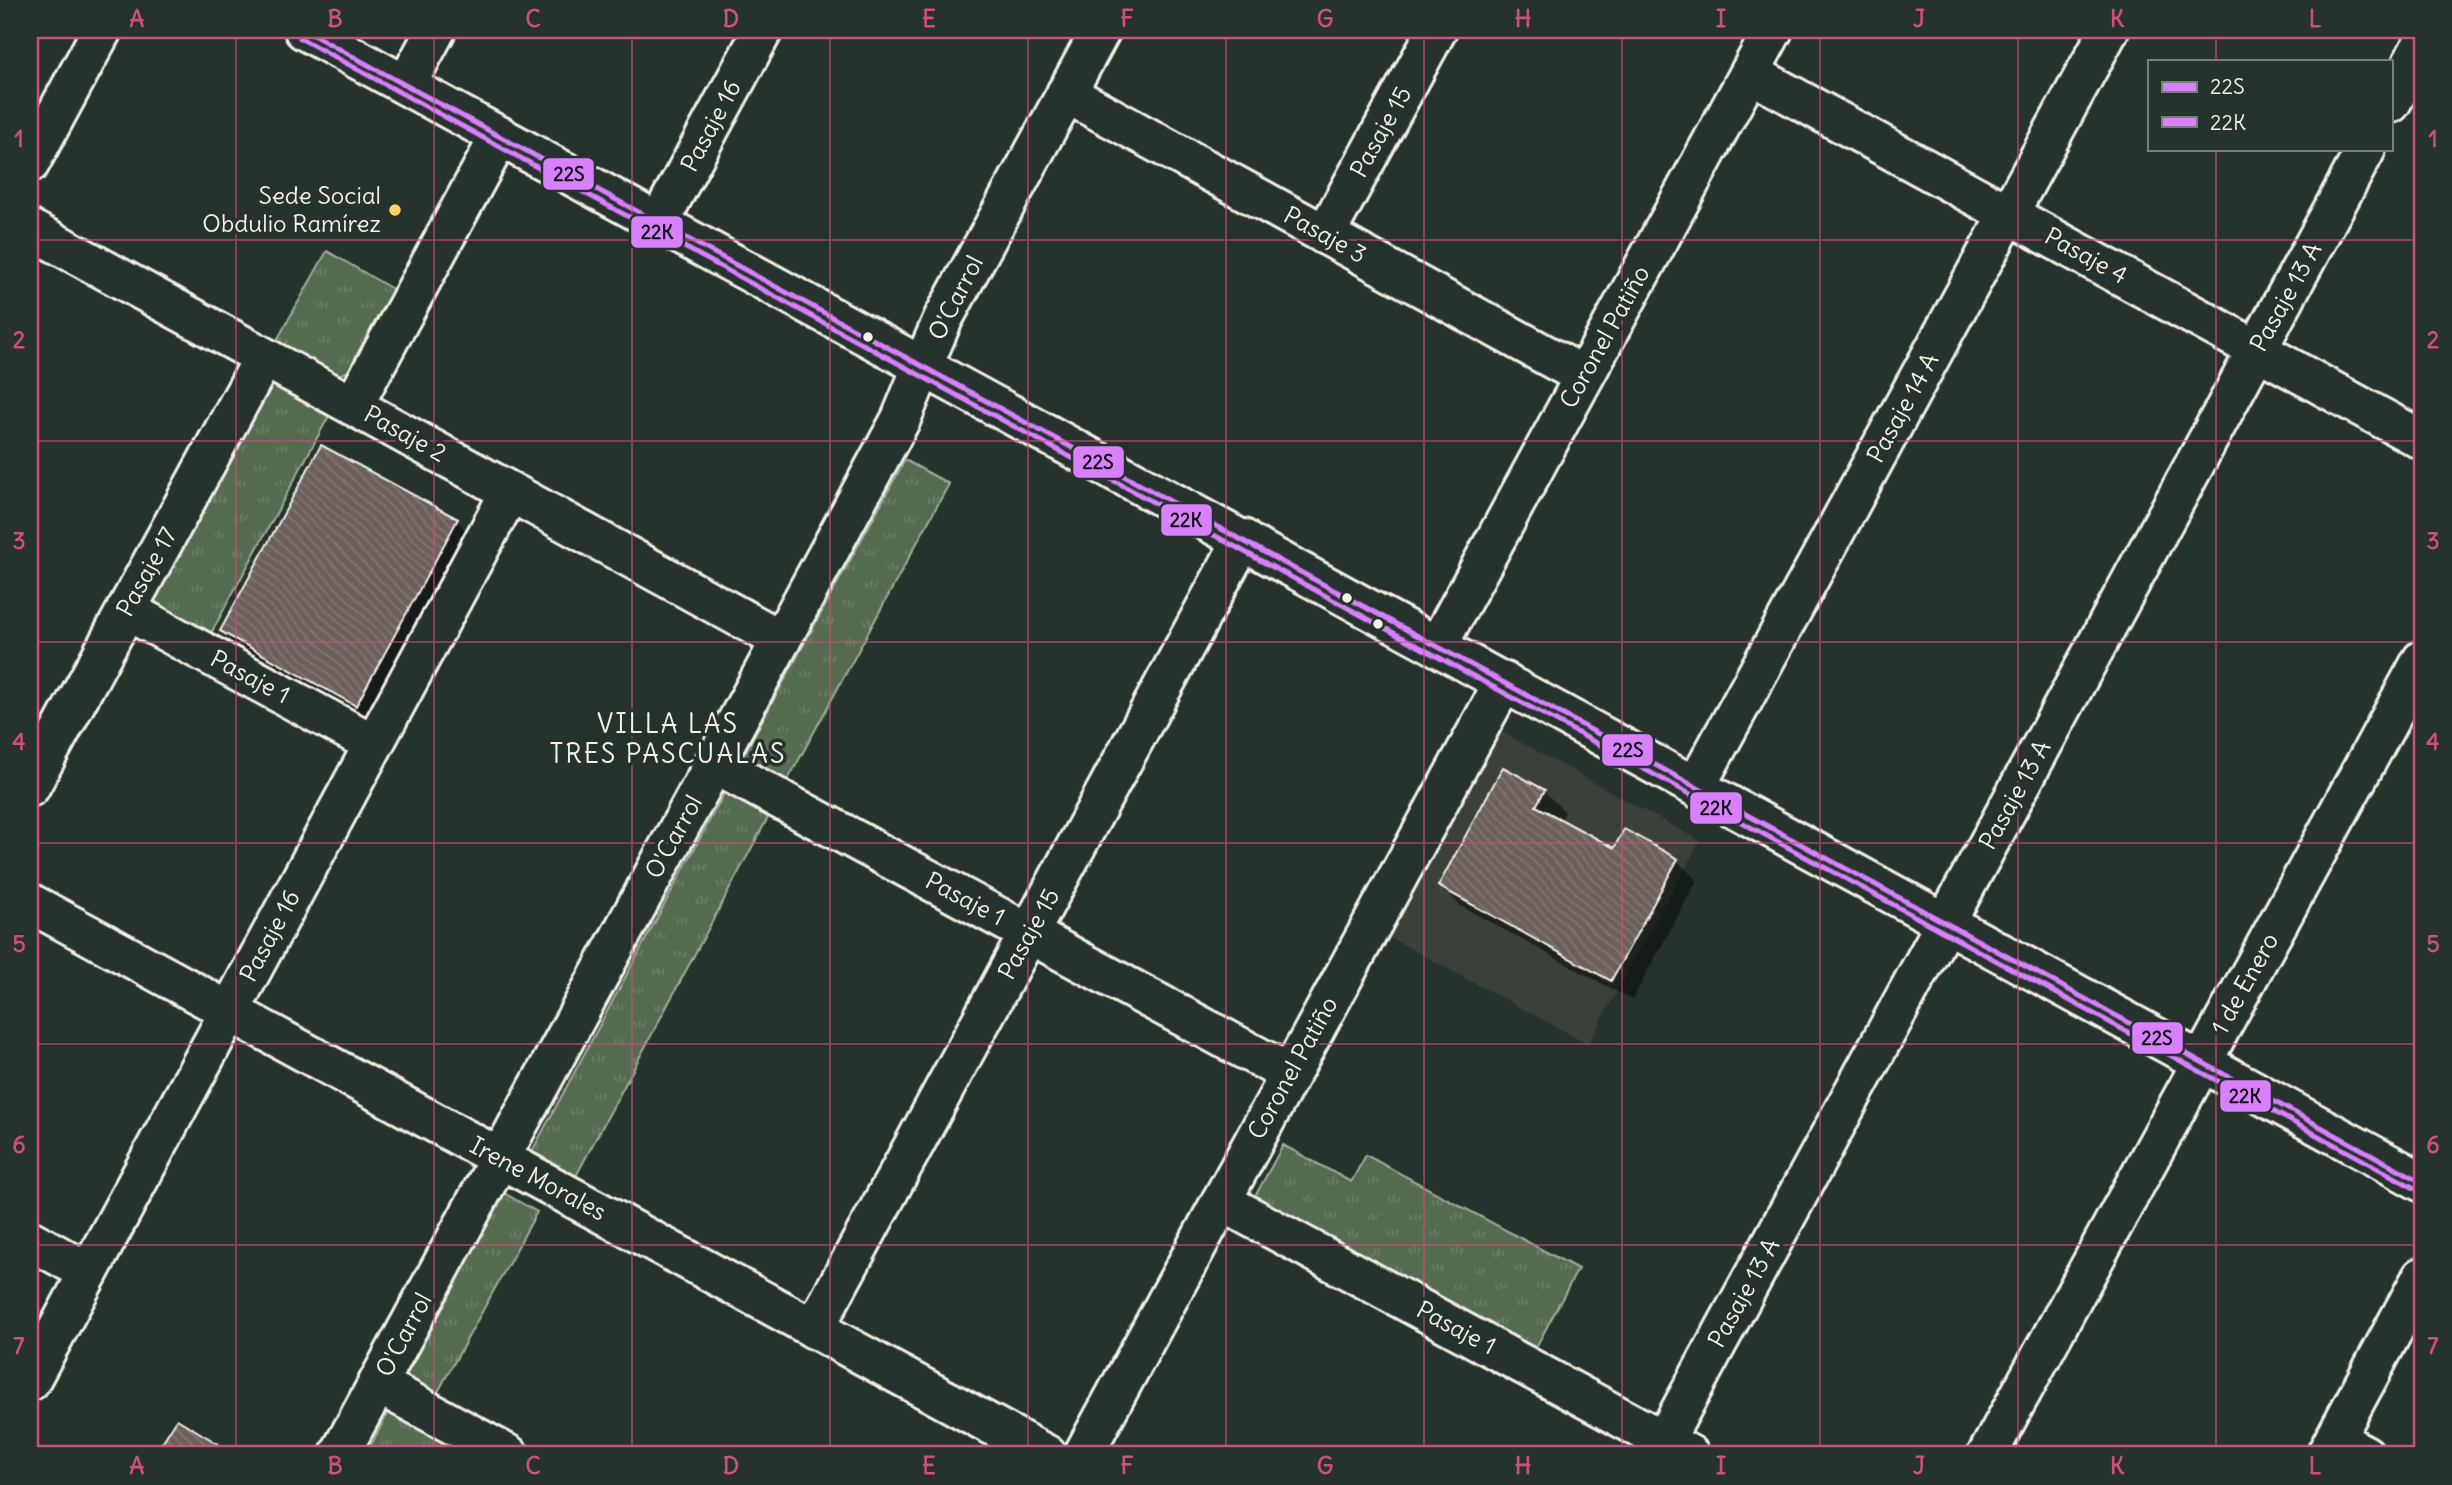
<svg xmlns="http://www.w3.org/2000/svg" width="2452" height="1485" font-family="Delius,sans-serif">
	<style>
		.built { fill: #3b403b }
		.park { fill: url(#park-tufts); stroke: #a4ae9c; stroke-width: 2 }
		.shadow { fill: #0007 }
		.building { fill: url(#building-back-hatch); stroke: #f4f1e8; stroke-width: 2 }
		.lines { fill: none; stroke-linecap: round; stroke-linejoin: round }
		.minor-casing { stroke: #f4f1e8; stroke-width: 44 }
		.tertiary-casing { stroke: #f4f1e8; stroke-width: 44 }
		.secondary-casing { stroke: #f4f1e8; stroke-width: 44 }
		.minor { stroke: #26332d; stroke-width: 38 }
		.tertiary { stroke: #26332d; stroke-width: 38 }
		.secondary { stroke: #26332d; stroke-width: 38 }
		.bus-1-casing { stroke: #26332d; stroke-width: 10 }
		.bus-2-casing { stroke: #26332d; stroke-width: 10 }
		.bus-1 { stroke: #d980ff; stroke-width: 5 }
		.bus-2 { stroke: #d980ff; stroke-width: 5 }
		.grid { fill: none; stroke: #ce4e7e; stroke-width: 2; stroke-opacity: 0.55 }
		.poi-dot { fill: #ffd166; stroke: #26332d; stroke-width: 2.5 }
		.bus-dot { fill: #f4f1e8; stroke: #26332d; stroke-width: 2.5 }
		.labels { text-anchor: middle; stroke-width: 7; stroke-linejoin: round; paint-order: stroke }
		.street-label { font-size: 24px; fill: #f4f1e8; stroke: #26332d }
		.poi-label { font-size: 24px; fill: #f4f1e8; stroke: #26332d; text-anchor: end }
		.neighbourhood-label { font-size: 26px; letter-spacing: 2px; fill: #f4f1e8; stroke: #26332d }
		.line-badge { stroke: #26332d; stroke-width: 2.5 }
		.pale-badge-label { font-size: 19px; text-anchor: middle; font-weight: bold; fill: #111 }
		.neatline { fill: none; stroke: #ce4e7e; stroke-width: 2.5 }
		.grid-label { font-size: 23px; text-anchor: middle; font-weight: bold; fill: #ce4e7e }
	</style>
	<defs>
		<pattern id="park-tufts" width="24" height="20" patternUnits="userSpaceOnUse" patternTransform="scale(1.75)"><rect width="24" height="20" fill="#556c51"/><path d="M3 7l-1-3M5 7V3M7 7l1-3M15 17l-1-3M17 17v-4M19 17l1-3" fill="none" stroke="#6e816a"/></pattern>
		<pattern id="building-back-hatch" width="6" height="6" patternUnits="userSpaceOnUse" patternTransform="scale(1.75)"><rect width="6" height="6" fill="#6c605b"/><path d="M-1 5l2 2M0 0l6 6M5-1l2 2" fill="none" stroke="#827773"/></pattern>
	</defs>
	<rect width="100%" height="100%" fill="#26332d"/>
	<filter id="ink" filterUnits="userSpaceOnUse"><feTurbulence type="fractalNoise" baseFrequency=".0143" numOctaves="2"/><feDisplacementMap in="SourceGraphic" scale="14" xChannelSelector="R" yChannelSelector="G"/><feConvolveMatrix kernelMatrix="1 2 1 2 8 2 1 2 1" color-interpolation-filters="sRGB"/></filter>
	<g filter="url(#ink)">
		<!-- built -->
		<path class="built" d="M 1500,731 L 1700,841 L 1588,1044 L 1389,937 Z"/>
		<!-- park -->
		<path class="park" d="M 327,251 L 396,291 L 352,370 L 329,379 L 273,347 Z
			M 276,384 L 330,414 L 208,639 L 152,608 L 148,590 L 258,390 Z
			M 905,460 L 949,484 L 783,789 L 738,765 Z
			M 728,786 L 772,810 L 576,1176 L 531,1153 Z
			M 1283,1145 L 1351,1182 L 1366,1155 L 1578,1269 L 1534,1351 L 1253,1200 Z
			M 504,1193 L 537,1212 L 433,1401 L 401,1383 Z
			M 390,1409 L 476,1455 L 366,1454 Z"/>
		<!-- shadow -->
		<path class="shadow" d="M 457,521 L 477,541 L 376,725 L 242,652 L 222,631 Z
			M 1504,770 L 1544,791 L 1565,812 L 1560,821 L 1614,850 L 1677,860 L 1697,881 L 1632,1000 L 1461,906 L 1441,886 Z
			M 162,1446 L 219,1446 L 228,1455 L 171,1455 Z"/>
		<!-- building -->
		<path class="building" d="M 321,445 L 458,519 L 356,706 L 220,631 Z
			M 1503,767 L 1545,790 L 1536,806 L 1614,848 L 1624,829 L 1678,859 L 1611,981 L 1438,886 Z
			M 177,1419 L 220,1445 L 214,1455 L 174,1455 L 160,1446 Z"/>
		<g class="lines">
			<!-- minor casing -->
			<g class="minor-casing">
				<path id="minor" d="M 1750,73 L 2422,440
					M 406,85 L 436,30
					M 1066,93 L 1584,376
					M 2391,103 L 2422,45
					M 30,163 L 102,30
					M 659,222 L 763,30
					M 30,229 L 781,640
					M 1325,235 L 1437,30
					M 923,365 L 943,319 L 1101,30
					M 353,406 L 500,136
					M 126,610 L 374,744
					M 1438,645 L 1773,30
					M 714,764 L 1290,1074
					M 1696,786 L 2109,30
					M 30,787 L 264,357
					M 30,903 L 1047,1455
					M 1221,1201 L 1690,1455
					M 30,1240 L 88,1272
					M 814,1329 L 1243,539
					M 30,1381 L 510,492
					M 378,1384 L 509,1455
					M 2335,1439 L 2365,1455
					M 1664,1441 L 2366,149
					M 1083,1455 L 1504,682
					M 1987,1455 L 2422,660
					M 2326,1455 L 2422,1277"/>
			</g>
			<!-- tertiary casing -->
			<g class="tertiary-casing">
				<path id="tertiary" d="M 339,1455 L 883,452 L 901,419 L 923,365"/>
			</g>
			<!-- secondary casing -->
			<g class="secondary-casing">
				<path id="secondary" d="M 304,30 L 2422,1182"/>
			</g>
			<!-- minor -->
			<use href="#minor" class="minor"/>
			<!-- tertiary -->
			<use href="#tertiary" class="tertiary"/>
			<!-- secondary -->
			<use href="#secondary" class="secondary"/>
			<!-- bus-1 casing -->
			<g class="bus-1-casing">
				<path id="bus-1" d="M 304,30 L 2422,1182"/>
			</g>
			<!-- bus-2 casing -->
			<g class="bus-2-casing">
				<path id="bus-2" d="M 300,38 L 2418,1190"/>
			</g>
			<!-- bus-1 -->
			<use href="#bus-1" class="bus-1"/>
			<!-- bus-2 -->
			<use href="#bus-2" class="bus-2"/>
		</g>
	</g>
	<!-- grid -->
	<path class="grid" d="M 236,30 L 236,1455M 434,30 L 434,1455M 632,30 L 632,1455M 830,30 L 830,1455M 1028,30 L 1028,1455M 1226,30 L 1226,1455M 1424,30 L 1424,1455M 1622,30 L 1622,1455M 1820,30 L 1820,1455M 2018,30 L 2018,1455M 2216,30 L 2216,61M 2216,149 L 2216,1455M 30,240 L 2422,240M 30,441 L 2422,441M 30,642 L 2422,642M 30,843 L 2422,843M 30,1044 L 2422,1044M 30,1245 L 2422,1245"/>
	<!-- markers -->
	<circle class="poi-dot" cx="395" cy="210" r="7"/>
	<g class="bus-dot">
		<circle cx="868" cy="337" r="6"/>
		<circle cx="1347" cy="598" r="6"/>
		<circle cx="1378" cy="624" r="6"/>
	</g>
	<g class="labels">
		<!-- street labels -->
		<g class="street-label">
			<text transform="translate(711 126) rotate(-62)" y="8">Pasaje 16</text>
			<text transform="translate(1381 132) rotate(-61)" y="8">Pasaje 15</text>
			<text transform="translate(1325 235) rotate(29)" y="8">Pasaje 3</text>
			<text transform="translate(2086 256) rotate(29)" y="8">Pasaje 4</text>
			<text transform="translate(2286 297) rotate(-61)" y="8">Pasaje 13 A</text>
			<text transform="translate(956 298) rotate(-63)" y="8">O'Carrol</text>
			<text transform="translate(1605 337) rotate(-61)" y="8">Coronel Patiño</text>
			<text transform="translate(1903 408) rotate(-61)" y="8">Pasaje 14 A</text>
			<text transform="translate(405 434) rotate(29)" y="8">Pasaje 2</text>
			<text transform="translate(147 572) rotate(-61)" y="8">Pasaje 17</text>
			<text transform="translate(250 677) rotate(28)" y="8">Pasaje 1</text>
			<text transform="translate(2015 795) rotate(-61)" y="8">Pasaje 13 A</text>
			<text transform="translate(674 837) rotate(-61)" y="8">O'Carrol</text>
			<text transform="translate(965 899) rotate(28)" y="8">Pasaje 1</text>
			<text transform="translate(1029 934) rotate(-61)" y="8">Pasaje 15</text>
			<text transform="translate(270 936) rotate(-62)" y="8">Pasaje 16</text>
			<text transform="translate(2245 984) rotate(-61)" y="8">1 de Enero</text>
			<text transform="translate(1293 1068) rotate(-61)" y="8">Coronel Patiño</text>
			<text transform="translate(538 1179) rotate(28)" y="8">Irene Morales</text>
			<text transform="translate(1744 1293) rotate(-61)" y="8">Pasaje 13 A</text>
			<text transform="translate(1456 1328) rotate(28)" y="8">Pasaje 1</text>
			<text transform="translate(404 1335) rotate(-62)" y="8">O'Carrol</text>
		</g>
		<!-- poi labels -->
		<g class="poi-label">
			<text x="381" y="204">Sede Social<tspan x="381" dy="28">Obdulio Ramírez</tspan></text>
		</g>
		<!-- neighbourhood labels -->
		<g class="neighbourhood-label">
			<text x="668" y="733">VILLA LAS<tspan x="668" dy="30">TRES PASCUALAS</tspan></text>
		</g>
	</g>
	<g class="line-badge">
		<rect x="542" y="157" width="53" height="34" rx="7" fill="#d980ff"/>
		<rect x="630" y="215" width="54" height="34" rx="7" fill="#d980ff"/>
		<rect x="1072" y="445" width="53" height="34" rx="7" fill="#d980ff"/>
		<rect x="1160" y="503" width="53" height="34" rx="7" fill="#d980ff"/>
		<rect x="1601" y="733" width="53" height="34" rx="7" fill="#d980ff"/>
		<rect x="1689" y="791" width="54" height="34" rx="7" fill="#d980ff"/>
		<rect x="2131" y="1021" width="53" height="34" rx="7" fill="#d980ff"/>
		<rect x="2219" y="1079" width="53" height="34" rx="7" fill="#d980ff"/>
	</g>
	<g class="pale-badge-label">
		<text x="569" y="181">22S</text>
		<text x="657" y="239">22K</text>
		<text x="1098" y="469">22S</text>
		<text x="1186" y="527">22K</text>
		<text x="1628" y="757">22S</text>
		<text x="1716" y="815">22K</text>
		<text x="2157" y="1045">22S</text>
		<text x="2245" y="1103">22K</text>
	</g>
	<!-- margin -->
	<rect width="2452" height="1485" fill="none" stroke="#26332d" stroke-width="77"/>
	<!-- legend -->
	<rect x="2148" y="60" width="245" height="91" fill="#26332d" stroke="#787f78" stroke-width="2"/>
	<rect x="2162" y="82" width="35" height="10" fill="#d980ff" stroke="#787f78" stroke-width="2"/>
	<text x="2210" y="94" font-size="21" fill="#f4f1e8">22S</text>
	<rect x="2162" y="117" width="35" height="10" fill="#d980ff" stroke="#787f78" stroke-width="2"/>
	<text x="2210" y="130" font-size="21" fill="#f4f1e8">22K</text>
	<rect x="38" y="38" width="2376" height="1408" class="neatline"/>
	<g class="grid-label">
		<text x="137" y="27">A</text>
		<text x="335" y="27">B</text>
		<text x="533" y="27">C</text>
		<text x="731" y="27">D</text>
		<text x="929" y="27">E</text>
		<text x="1127" y="27">F</text>
		<text x="1325" y="27">G</text>
		<text x="1523" y="27">H</text>
		<text x="1721" y="27">I</text>
		<text x="1919" y="27">J</text>
		<text x="2117" y="27">K</text>
		<text x="2315" y="27">L</text>
		<text x="19" y="147">1</text>
		<text x="2433" y="147">1</text>
		<text x="19" y="348">2</text>
		<text x="2433" y="348">2</text>
		<text x="19" y="549">3</text>
		<text x="2433" y="549">3</text>
		<text x="19" y="750">4</text>
		<text x="2433" y="750">4</text>
		<text x="19" y="952">5</text>
		<text x="2433" y="952">5</text>
		<text x="19" y="1153">6</text>
		<text x="2433" y="1153">6</text>
		<text x="19" y="1354">7</text>
		<text x="2433" y="1354">7</text>
		<text x="137" y="1474">A</text>
		<text x="335" y="1474">B</text>
		<text x="533" y="1474">C</text>
		<text x="731" y="1474">D</text>
		<text x="929" y="1474">E</text>
		<text x="1127" y="1474">F</text>
		<text x="1325" y="1474">G</text>
		<text x="1523" y="1474">H</text>
		<text x="1721" y="1474">I</text>
		<text x="1919" y="1474">J</text>
		<text x="2117" y="1474">K</text>
		<text x="2315" y="1474">L</text>
	</g>
</svg>
